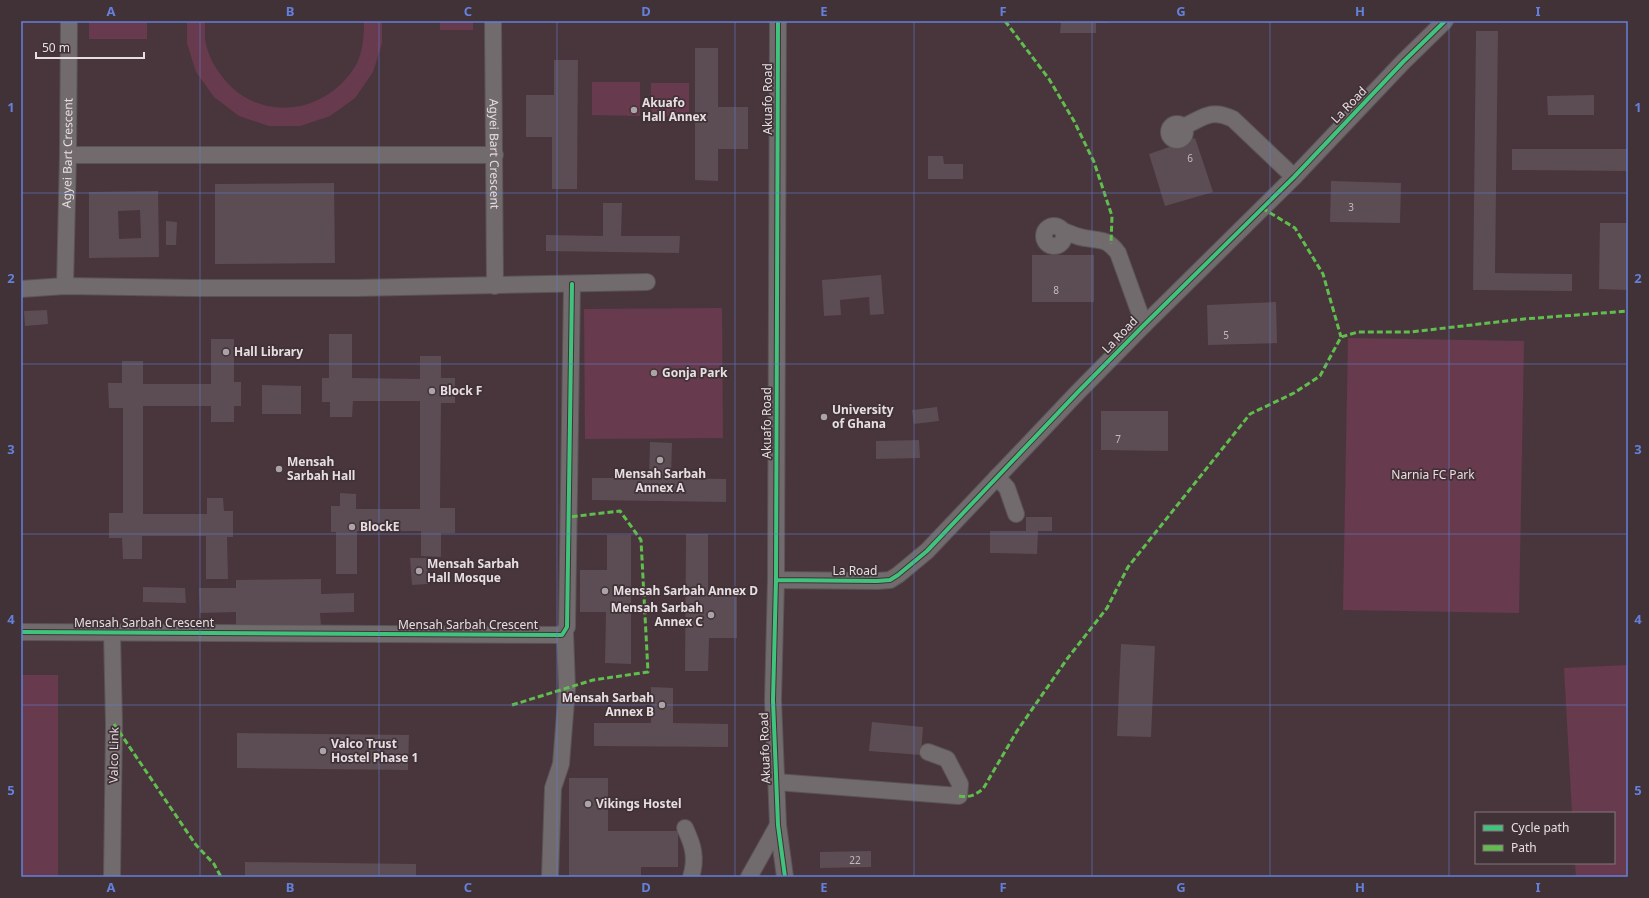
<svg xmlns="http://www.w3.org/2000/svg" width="1649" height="898" font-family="'Noto Sans',sans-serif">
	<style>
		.built { fill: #49363c; fill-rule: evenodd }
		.green { fill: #683a4d }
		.building { fill: #5c4c53; fill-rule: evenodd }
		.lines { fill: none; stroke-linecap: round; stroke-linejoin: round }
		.minor-casing { stroke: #5a5456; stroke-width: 18 }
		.minor { stroke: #716b6d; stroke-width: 16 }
		.quiet { stroke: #5fbe4e; stroke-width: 3; stroke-dasharray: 6 3; stroke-linecap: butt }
		.cycleway-casing { stroke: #403237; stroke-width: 6 }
		.cycleway { stroke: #40c37c; stroke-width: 4 }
		.grid { fill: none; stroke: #6480db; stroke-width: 1; stroke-opacity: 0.55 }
		.poi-dot { fill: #aba3a6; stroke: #403237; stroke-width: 1.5 }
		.labels { text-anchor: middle; stroke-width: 3.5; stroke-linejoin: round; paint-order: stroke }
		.number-label { font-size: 10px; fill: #c4babe }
		.street-label { font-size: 12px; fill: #e7dee1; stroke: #403237 }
		.poi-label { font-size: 12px; font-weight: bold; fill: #e7dee1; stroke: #403237; text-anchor: start }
		.park-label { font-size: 12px; fill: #f1dae2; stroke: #403237 }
		.neatline { fill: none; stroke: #6480db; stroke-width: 1.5 }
		.grid-label { font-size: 13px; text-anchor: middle; font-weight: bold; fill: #6480db }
	</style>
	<rect width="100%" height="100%" fill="#3c3638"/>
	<!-- built -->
	<path class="built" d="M 21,21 L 1628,21 L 1628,877 L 21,877 ZM 1476,813 L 1614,813 L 1614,863 L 1476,863 Z"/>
	<!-- green -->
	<path class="green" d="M 89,21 L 147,21 L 147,39 L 89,39 Z
		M 187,21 L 205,21 C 205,27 205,33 205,39 C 207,52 213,65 221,75 C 256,124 326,116 356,65 C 363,52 364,36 364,21 L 382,21 L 382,43 L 373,72 L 355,98 L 330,116 L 300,126 L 269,126 L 239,116 L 214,97 L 196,72 L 187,43 Z
		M 440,21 L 473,21 L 473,30 L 440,30 Z
		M 592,82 L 640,82 L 640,116 L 592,115 Z
		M 651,83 L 689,83 L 689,117 L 651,116 Z
		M 722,308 L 723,438 L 585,439 L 584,309 Z
		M 1348,338 L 1524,341 L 1519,613 L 1343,610 Z
		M 1628,665 L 1628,877 L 1576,877 L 1575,863 L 1614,863 L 1614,813 L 1572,813 L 1564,668 Z
		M 21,675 L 58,675 L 58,877 L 21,877 Z"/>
	<!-- building -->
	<path class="building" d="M 1061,21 L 1108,21 L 1108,23 L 1096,23 L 1096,33 L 1060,33 Z
		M 1476,31 L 1498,31 L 1495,273 L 1572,274 L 1572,291 L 1473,290 Z
		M 695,48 L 718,48 L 718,107 L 748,107 L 748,149 L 718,149 L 718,181 L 695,180 Z
		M 554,60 L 578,60 L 577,189 L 552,189 L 552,137 L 526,137 L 526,95 L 554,95 Z
		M 1594,95 L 1594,115 L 1548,115 L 1547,96 Z
		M 1195,138 L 1213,192 L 1165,206 L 1149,154 Z
		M 1512,149 L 1628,149 L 1628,171 L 1512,170 Z
		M 928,156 L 943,156 L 944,164 L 963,164 L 963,179 L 928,179 Z
		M 1331,181 L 1401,183 L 1400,223 L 1330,222 Z
		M 334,183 L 335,263 L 215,264 L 215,184 Z
		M 158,191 L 159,257 L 89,258 L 89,192 ZM 140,210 L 141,238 L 119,239 L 118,211 Z
		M 603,203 L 622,203 L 621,236 L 680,236 L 679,253 L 546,251 L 546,235 L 603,236 Z
		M 166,221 L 177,222 L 176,245 L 166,245 Z
		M 1600,223 L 1628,223 L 1628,290 L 1599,289 Z
		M 1032,255 L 1094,255 L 1094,302 L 1032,302 Z
		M 881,275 L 884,314 L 870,315 L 869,297 L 840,300 L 841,315 L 824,316 L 822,280 Z
		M 1276,302 L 1277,343 L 1208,345 L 1207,305 Z
		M 47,310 L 48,324 L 25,326 L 24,311 Z
		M 329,334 L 352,334 L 352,378 L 420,379 L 420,356 L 441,356 L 441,378 L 455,378 L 455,403 L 441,403 L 440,508 L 455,508 L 455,533 L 441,533 L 441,557 L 421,556 L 421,531 L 357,531 L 357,574 L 336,574 L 336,532 L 331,532 L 331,506 L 340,506 L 340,493 L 356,494 L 356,509 L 420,509 L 420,401 L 353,401 L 352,417 L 330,417 L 330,402 L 322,402 L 322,378 L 329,378 Z
		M 211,339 L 234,339 L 234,382 L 241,382 L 241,406 L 234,406 L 234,422 L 211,422 L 211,406 L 143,406 L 143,514 L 207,514 L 207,498 L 223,498 L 224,511 L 233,511 L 233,537 L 227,537 L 228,579 L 206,579 L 206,536 L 142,536 L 142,559 L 123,559 L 122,538 L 109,538 L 109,513 L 123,513 L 123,408 L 109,408 L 108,383 L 122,383 L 122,361 L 143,361 L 143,384 L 211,384 Z
		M 262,385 L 301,386 L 301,414 L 262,414 Z
		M 937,407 L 939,421 L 914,424 L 912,410 Z
		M 1101,411 L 1168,411 L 1168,451 L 1101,450 Z
		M 919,440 L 920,458 L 876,459 L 876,441 Z
		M 650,442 L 672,443 L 671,478 L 726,479 L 726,502 L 592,500 L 592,478 L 649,478 Z
		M 1026,517 L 1052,517 L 1052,531 L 1038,531 L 1037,554 L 990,553 L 990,531 L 1026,531 Z
		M 686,534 L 708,534 L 708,592 L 737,592 L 737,638 L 709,638 L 708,671 L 685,671 Z
		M 607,535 L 631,535 L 631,664 L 605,663 L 606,612 L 580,612 L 580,570 L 607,570 Z
		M 410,558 L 427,558 L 428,584 L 412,585 Z
		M 321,579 L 321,594 L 354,593 L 354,612 L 320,613 L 321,627 L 236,627 L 236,612 L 200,613 L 199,588 L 236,588 L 236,580 Z
		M 143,587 L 185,588 L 186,603 L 143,602 Z
		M 1121,644 L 1155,646 L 1151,737 L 1117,736 Z
		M 651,687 L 673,688 L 673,723 L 728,724 L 728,747 L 594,746 L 594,723 L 651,723 Z
		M 872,722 L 923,727 L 921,755 L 869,751 Z
		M 237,733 L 409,735 L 408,770 L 237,768 Z
		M 569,778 L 608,778 L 608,831 L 678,831 L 678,867 L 641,867 L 641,877 L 569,877 Z
		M 871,851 L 871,867 L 820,868 L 820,852 Z
		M 245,862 L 416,864 L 416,877 L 245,877 Z"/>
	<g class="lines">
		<!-- minor casing -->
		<g class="minor-casing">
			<g id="minor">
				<path id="s1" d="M 493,21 L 495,286"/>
				<path d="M 778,21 L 776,580 L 773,700 L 778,825 L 785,877"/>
				<circle cx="1177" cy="132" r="8"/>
				<path d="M 1183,127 C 1203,118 1211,108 1233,119 L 1294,177"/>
				<path d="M 68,155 L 495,155"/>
				<circle cx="1054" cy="236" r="10"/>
				<path d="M 1063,231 C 1070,233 1077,237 1085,238 C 1101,241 1107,238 1118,253 L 1144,325"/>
				<path id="s2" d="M 65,286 L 68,155 L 69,21"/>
				<path d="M 21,289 L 65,286 L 193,288 L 356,288 L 647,282"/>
				<path d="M 997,477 L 1007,488 L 1016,514"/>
				<path d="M 776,580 L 877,581 L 890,580 L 898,575 L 927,551 L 1077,393 L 1144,325 L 1294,177 L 1403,62 L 1445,21"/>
				<path d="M 21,632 L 562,635 L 567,627 L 572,284"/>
				<path d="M 112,633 L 114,724 L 112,877"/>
				<path d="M 776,782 L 959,796 L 960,784 L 947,759 L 928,752"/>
				<path d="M 685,828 C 693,845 697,858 691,877"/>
				<path d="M 550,877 L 553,788 L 561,764 L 567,688 L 565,632"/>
				<path d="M 749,877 L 778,825"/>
			</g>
		</g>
		<!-- minor -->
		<use href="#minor" class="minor"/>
		<!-- quiet -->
		<path class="quiet" d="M 1005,21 L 1049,79 L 1074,121 L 1094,162 L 1112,216 L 1111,244
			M 1262,208 L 1295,228 L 1323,274 L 1341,337
			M 512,705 L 593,680 L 648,672 L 641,540 L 620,511 L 569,517
			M 114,724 L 183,826 L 196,845 L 214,864 L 221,877
			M 959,796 C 969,798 975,795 983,789 L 1017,731 L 1067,659 L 1107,608 L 1128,567 L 1250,414 L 1294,393 L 1320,376 L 1341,337 L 1358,332 L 1410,332 L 1524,319 L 1628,311"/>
		<!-- cycleway casing -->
		<g class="cycleway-casing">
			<path id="cycleway" d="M 778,21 L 776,580 L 773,700 L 778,825 L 785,877
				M 776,580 L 877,581 L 890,580 L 898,575 L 927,551 L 1077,393 L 1144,325 L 1294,177 L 1403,62 L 1445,21
				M 21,632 L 562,635 L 567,627 L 572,284"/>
		</g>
		<!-- cycleway -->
		<use href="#cycleway" class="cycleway"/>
	</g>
	<!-- grid -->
	<path class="grid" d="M 200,21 L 200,877M 379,21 L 379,877M 557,21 L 557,877M 735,21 L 735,877M 914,21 L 914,877M 1092,21 L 1092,877M 1270,21 L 1270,877M 1449,21 L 1449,877M 21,193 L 1628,193M 21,364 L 1628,364M 21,534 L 1628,534M 21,705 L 1628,705"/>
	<!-- markers -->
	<g class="poi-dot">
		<circle cx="634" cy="110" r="4"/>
		<circle cx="226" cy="352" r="4"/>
		<circle cx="654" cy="373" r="4"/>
		<circle cx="432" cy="391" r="4"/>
		<circle cx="824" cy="417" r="4"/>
		<circle cx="660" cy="460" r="4"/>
		<circle cx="279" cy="469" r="4"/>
		<circle cx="352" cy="527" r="4"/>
		<circle cx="419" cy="571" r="4"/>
		<circle cx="605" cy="591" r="4"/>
		<circle cx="711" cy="615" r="4"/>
		<circle cx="662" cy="705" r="4"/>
		<circle cx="323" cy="751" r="4"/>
		<circle cx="588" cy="804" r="4"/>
	</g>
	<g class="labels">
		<!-- number labels -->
		<g class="number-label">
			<text x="1190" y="162">6</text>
			<text x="1351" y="211">3</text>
			<text x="1056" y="294">8</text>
			<text x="1226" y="339">5</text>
			<text x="1118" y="443">7</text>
			<text x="855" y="864">22</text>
		</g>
		<!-- street labels -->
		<g class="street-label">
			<text transform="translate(768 99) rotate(-90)" y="4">Akuafo Road</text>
			<text transform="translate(1349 105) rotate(-46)" y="4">La Road</text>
			<text dy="4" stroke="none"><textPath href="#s2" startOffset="133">Agyei Bart Crescent</textPath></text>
			<text dy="4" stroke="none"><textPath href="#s1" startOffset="133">Agyei Bart Crescent</textPath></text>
			<text transform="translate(1120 335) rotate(-46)" y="4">La Road</text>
			<text transform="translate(767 423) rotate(-90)" y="4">Akuafo Road</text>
			<text x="855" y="575">La Road</text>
			<text x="144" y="627">Mensah Sarbah Crescent</text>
			<text x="468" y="629">Mensah Sarbah Crescent</text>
			<text transform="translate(765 748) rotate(-92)" y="4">Akuafo Road</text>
			<text transform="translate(114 755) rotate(-89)" y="4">Valco Link</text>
		</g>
		<!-- poi labels -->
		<g class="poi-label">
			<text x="642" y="107">Akuafo<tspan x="642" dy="14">Hall Annex</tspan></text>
			<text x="234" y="356">Hall Library</text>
			<text x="662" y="377">Gonja Park</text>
			<text x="440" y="395">Block F</text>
			<text x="832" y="414">University<tspan x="832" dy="14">of Ghana</tspan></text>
			<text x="287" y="466">Mensah<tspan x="287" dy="14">Sarbah Hall</tspan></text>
			<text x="660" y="478" text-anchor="middle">Mensah Sarbah<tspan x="660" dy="14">Annex A</tspan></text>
			<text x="360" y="531">BlockE</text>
			<text x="427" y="568">Mensah Sarbah<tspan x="427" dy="14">Hall Mosque</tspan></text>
			<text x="613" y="595">Mensah Sarbah Annex D</text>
			<text x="703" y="612" text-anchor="end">Mensah Sarbah<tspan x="703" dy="14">Annex C</tspan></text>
			<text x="654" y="702" text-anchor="end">Mensah Sarbah<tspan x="654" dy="14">Annex B</tspan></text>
			<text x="331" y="748">Valco Trust<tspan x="331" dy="14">Hostel Phase 1</tspan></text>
			<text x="596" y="808">Vikings Hostel</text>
		</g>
		<!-- park labels -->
		<g class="park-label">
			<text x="1433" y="479">Narnia FC Park</text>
		</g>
	</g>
	<!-- border -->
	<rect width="1649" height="898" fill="none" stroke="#403237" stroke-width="44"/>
	<!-- legend -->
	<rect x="1475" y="812" width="140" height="52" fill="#403237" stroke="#83777b"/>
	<rect x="1483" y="825" width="20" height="6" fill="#40c37c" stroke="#83777b"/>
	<text x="1511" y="832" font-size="12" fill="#e7dee1">Cycle path</text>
	<rect x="1483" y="845" width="20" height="6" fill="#5fbe4e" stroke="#83777b"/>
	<text x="1511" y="852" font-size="12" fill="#e7dee1">Path</text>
	<!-- scale -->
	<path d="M36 52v6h108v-6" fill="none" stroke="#e7dee1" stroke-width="2"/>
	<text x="42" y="52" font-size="12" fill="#e7dee1" stroke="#403237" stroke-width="3" paint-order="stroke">50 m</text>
	<rect x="22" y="22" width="1605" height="854" class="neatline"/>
	<g class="grid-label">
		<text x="111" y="16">A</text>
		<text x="290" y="16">B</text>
		<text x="468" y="16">C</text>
		<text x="646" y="16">D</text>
		<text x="824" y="16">E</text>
		<text x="1003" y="16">F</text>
		<text x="1181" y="16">G</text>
		<text x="1360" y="16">H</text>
		<text x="1538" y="16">I</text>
		<text x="11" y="112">1</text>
		<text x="1638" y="112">1</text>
		<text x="11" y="283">2</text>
		<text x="1638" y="283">2</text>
		<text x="11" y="454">3</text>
		<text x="1638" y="454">3</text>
		<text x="11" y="624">4</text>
		<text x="1638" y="624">4</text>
		<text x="11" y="795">5</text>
		<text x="1638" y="795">5</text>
		<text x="111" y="892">A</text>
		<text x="290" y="892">B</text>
		<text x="468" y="892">C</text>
		<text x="646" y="892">D</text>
		<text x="824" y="892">E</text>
		<text x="1003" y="892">F</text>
		<text x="1181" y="892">G</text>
		<text x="1360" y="892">H</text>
		<text x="1538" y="892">I</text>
	</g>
</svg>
